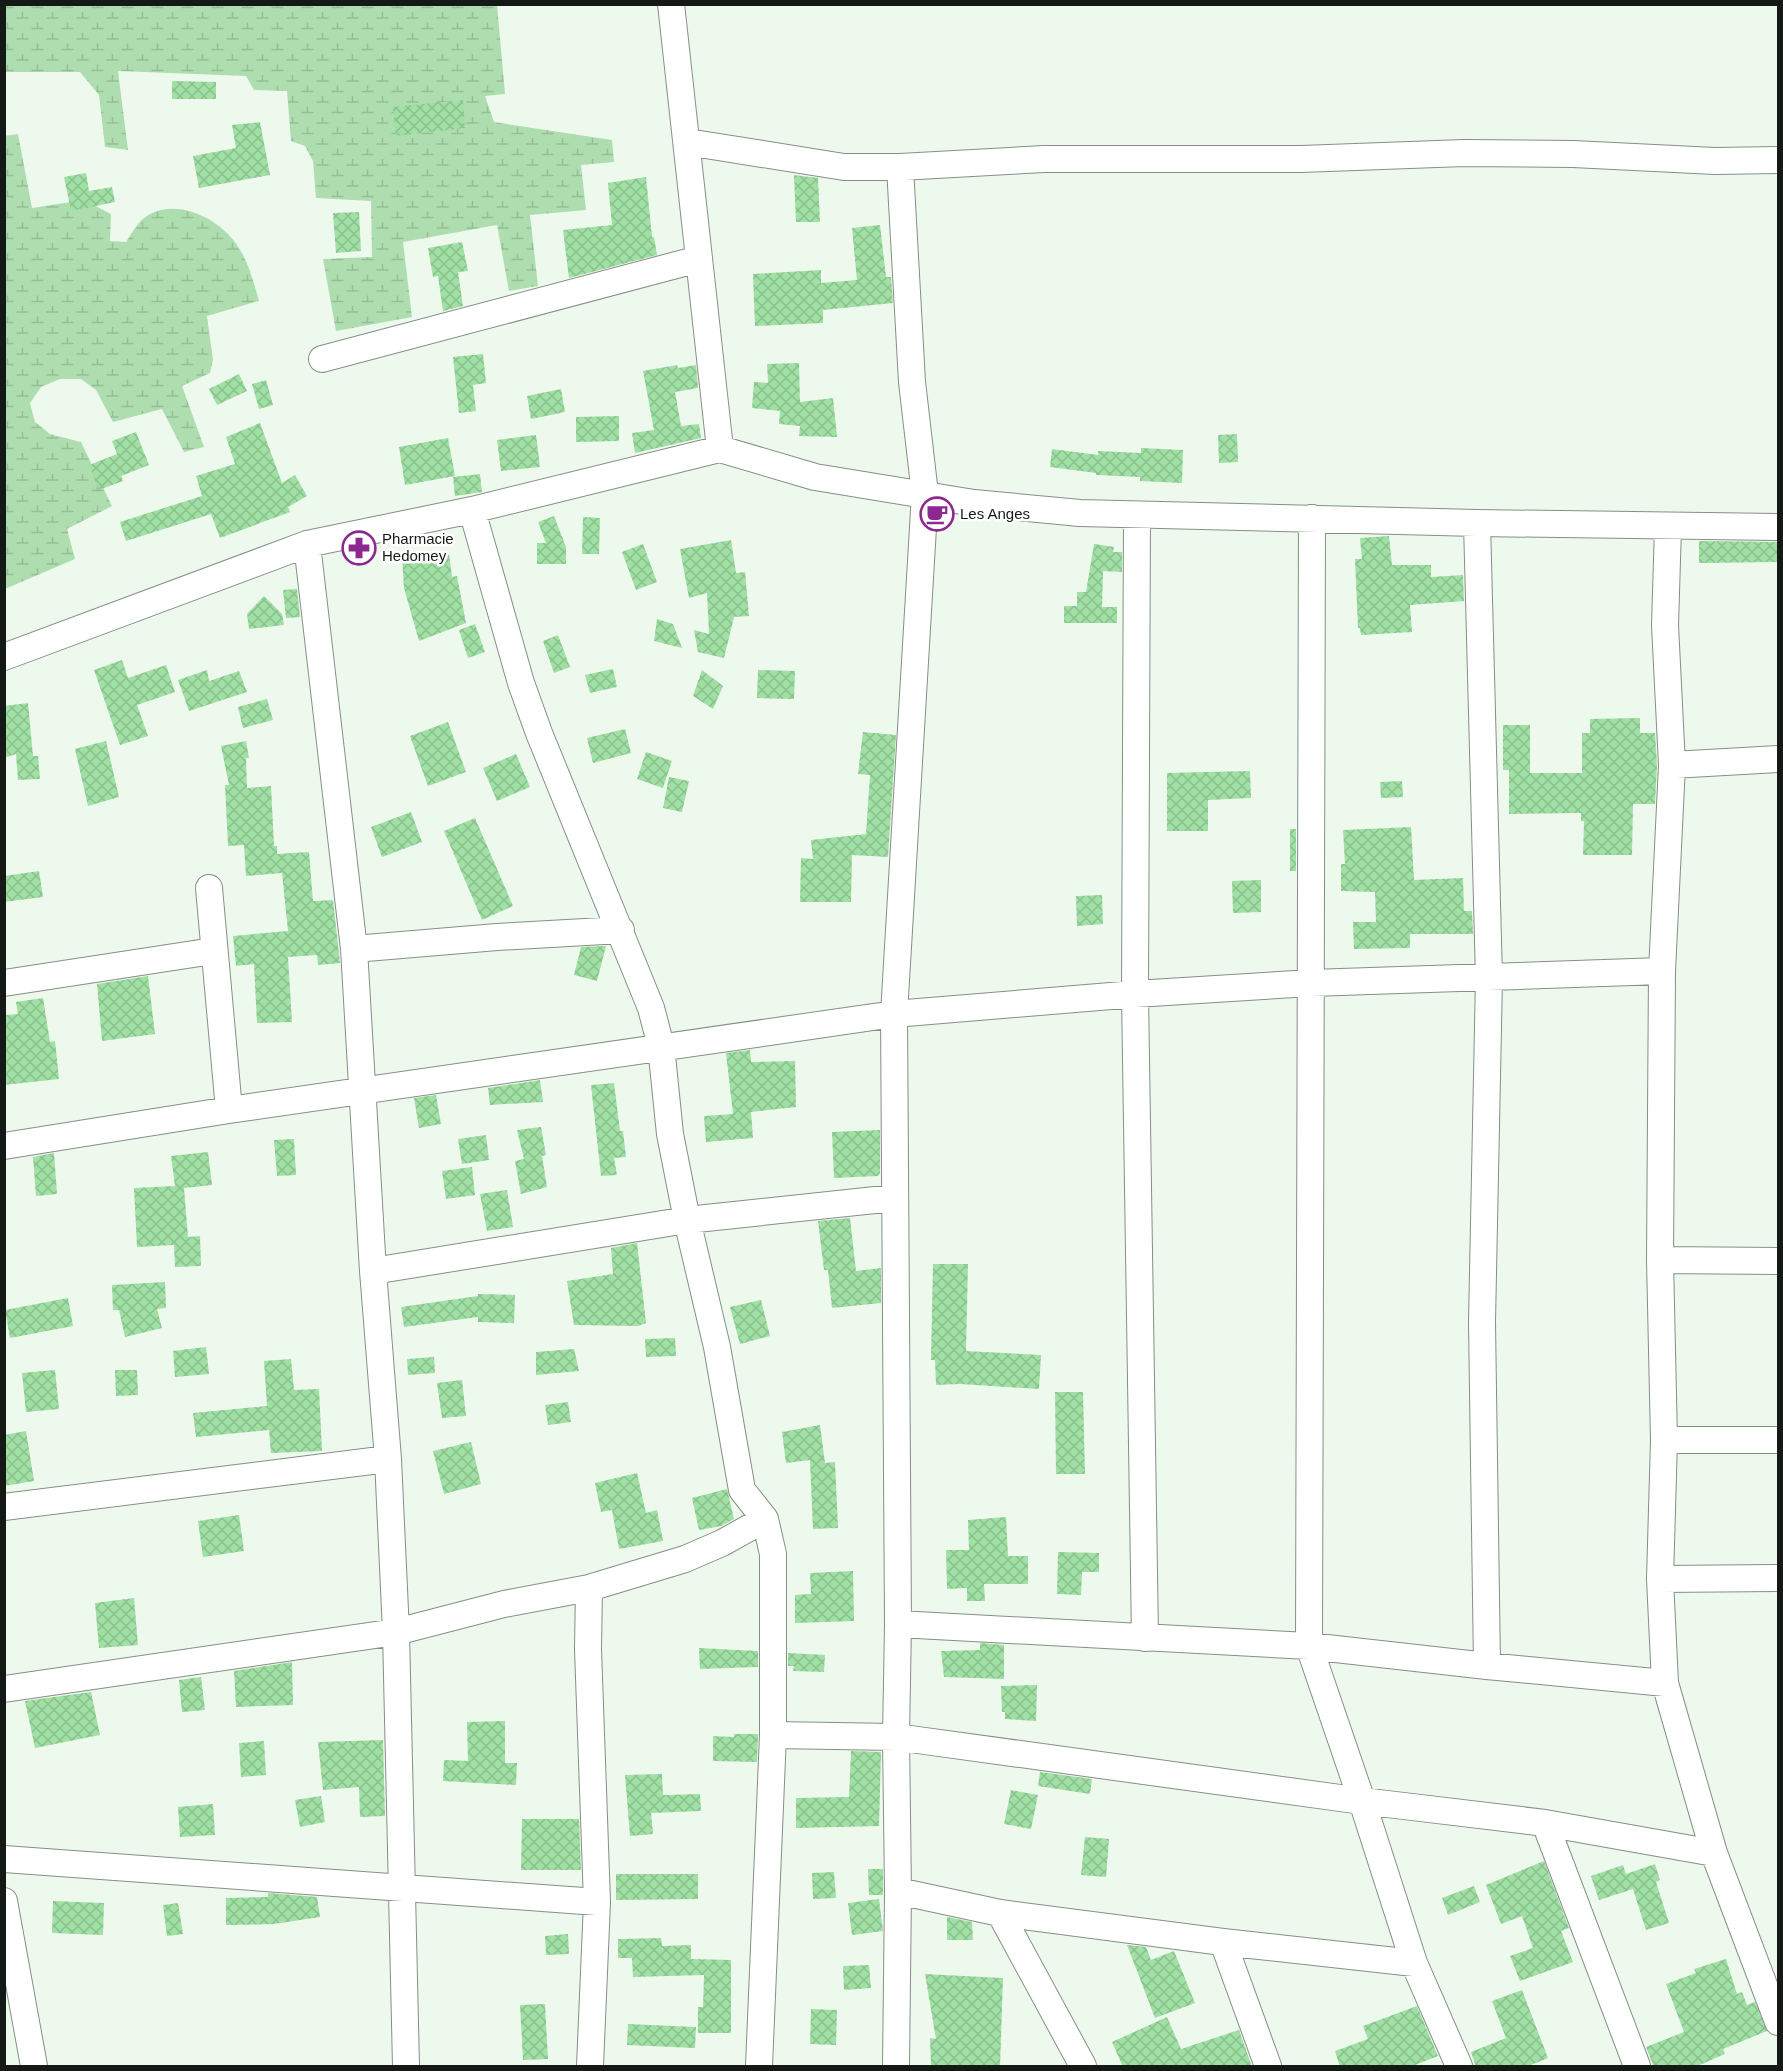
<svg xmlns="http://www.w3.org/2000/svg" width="1783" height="2071" font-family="Arial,sans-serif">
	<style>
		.wetland { fill: url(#wetland-marsh) }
		.building { fill: url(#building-cross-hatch) }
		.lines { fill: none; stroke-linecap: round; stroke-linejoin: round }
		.minor-casing { stroke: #858f85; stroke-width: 28 }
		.minor { stroke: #fff; stroke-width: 26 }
		.labels { text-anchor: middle; stroke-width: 5; stroke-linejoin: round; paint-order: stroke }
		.poi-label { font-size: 15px; fill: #151915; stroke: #fff; text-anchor: start }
	</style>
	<defs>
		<pattern id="wetland-marsh" width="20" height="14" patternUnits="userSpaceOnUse" patternTransform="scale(1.5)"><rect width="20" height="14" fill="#aedeb0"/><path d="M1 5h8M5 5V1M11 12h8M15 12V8" fill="none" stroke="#95be96"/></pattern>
		<pattern id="building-cross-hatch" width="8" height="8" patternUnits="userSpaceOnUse" patternTransform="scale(1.5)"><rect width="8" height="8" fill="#a0e0a4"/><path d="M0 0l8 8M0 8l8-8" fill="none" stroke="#89c08c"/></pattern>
	</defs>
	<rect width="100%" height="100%" fill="#eef9ee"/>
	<!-- wetland -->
	<path class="wetland" d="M 5,5 L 497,5 L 505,94 L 485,96 L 494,122 L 612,140 L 614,162 L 581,165 L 586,210 L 530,215 L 538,286 L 509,291 L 497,225 L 403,242 L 412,317 L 336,331 L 323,259 L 372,257 L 371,201 L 316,198 L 313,161 L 305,146 L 291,141 L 287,91 L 254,90 L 246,76 L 118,71 L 128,150 L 105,147 L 99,95 L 80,72 L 5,72 Z
		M 18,134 L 32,208 L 84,200 L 111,214 L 110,241 L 126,242 C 133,231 139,220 150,214 C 181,198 223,221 239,248 C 249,264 254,283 259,301 L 207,316 L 213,360 L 210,373 L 182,386 L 204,447 L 184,452 L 162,409 L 113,422 L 96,390 L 81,379 L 60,379 L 41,387 L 30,403 L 35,422 L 50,434 L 81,442 L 112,506 L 67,529 L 75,559 L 5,589 L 4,136 Z"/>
	<!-- building -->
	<path class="building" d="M 172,81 L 216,82 L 216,99 L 172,99 Z
		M 463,100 L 465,128 L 396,136 L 393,107 Z
		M 260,122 L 270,175 L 199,188 L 193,156 L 236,148 L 232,125 Z
		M 86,173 L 89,191 L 112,187 L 115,202 L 71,211 L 64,177 Z
		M 794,175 L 818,178 L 820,222 L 796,222 Z
		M 646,177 L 652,237 L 654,237 L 657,255 L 569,278 L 563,230 L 612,225 L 608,183 Z
		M 359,212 L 361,251 L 336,253 L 333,213 Z
		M 880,225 L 886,277 L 891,277 L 893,303 L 823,310 L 823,323 L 755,326 L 753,274 L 821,270 L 821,283 L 857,280 L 852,228 Z
		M 462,242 L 468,271 L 458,272 L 463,306 L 443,311 L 438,276 L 433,277 L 428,248 Z
		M 483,354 L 486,383 L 473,385 L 476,411 L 459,413 L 453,357 Z
		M 799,363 L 800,402 L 833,398 L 837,437 L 799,436 L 800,426 L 779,424 L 780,411 L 752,408 L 754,382 L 768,383 L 767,364 Z
		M 677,365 L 678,368 L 696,365 L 698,388 L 675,392 L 681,426 L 699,424 L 701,438 L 635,453 L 632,433 L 654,430 L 643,371 Z
		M 239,374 L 247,391 L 217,405 L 209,389 Z
		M 266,380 L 273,405 L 259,409 L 252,384 Z
		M 561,389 L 565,412 L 531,419 L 527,396 Z
		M 619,416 L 619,441 L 576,442 L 576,417 Z
		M 260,423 L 282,483 L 295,475 L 307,496 L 288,507 L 290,512 L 220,538 L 211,514 L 126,541 L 120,522 L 202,496 L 196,476 L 235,464 L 226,437 Z
		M 136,432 L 149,465 L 121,476 L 123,481 L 99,490 L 89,465 L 117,454 L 112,441 Z
		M 1237,434 L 1238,462 L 1219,463 L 1218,435 Z
		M 536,435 L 540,467 L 501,471 L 497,440 Z
		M 448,438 L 455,476 L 405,485 L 399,447 Z
		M 1141,448 L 1183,450 L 1182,483 L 1140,481 L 1140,477 L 1096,475 L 1096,473 L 1050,467 L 1052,449 L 1098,455 L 1098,451 L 1141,453 Z
		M 480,474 L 482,492 L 455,496 L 453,477 Z
		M 554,516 L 566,547 L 566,564 L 537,564 L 537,543 L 546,543 L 538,522 Z
		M 583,517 L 600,518 L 599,554 L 582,554 Z
		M 1389,536 L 1392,565 L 1431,565 L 1431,577 L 1463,575 L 1464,601 L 1410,605 L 1412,632 L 1361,635 L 1360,628 L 1358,628 L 1355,559 L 1362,559 L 1360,538 Z
		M 731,540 L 736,573 L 745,572 L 749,616 L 734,617 L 724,658 L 698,652 L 694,630 L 709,634 L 707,593 L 689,598 L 680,549 Z
		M 1699,541 L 1779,542 L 1779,562 L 1699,563 Z
		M 643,544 L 657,582 L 636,590 L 622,552 Z
		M 1094,544 L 1114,547 L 1113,552 L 1122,552 L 1122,572 L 1103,571 L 1102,607 L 1117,607 L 1117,623 L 1064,623 L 1064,606 L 1077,606 L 1077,592 L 1086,592 Z
		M 449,554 L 452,577 L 457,576 L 466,623 L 419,641 L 404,588 L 402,558 Z
		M 297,589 L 300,617 L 286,618 L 283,590 Z
		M 264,596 L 282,614 L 284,625 L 249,629 L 247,614 Z
		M 657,619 L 673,624 L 682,648 L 654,641 Z
		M 475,624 L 485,652 L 468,658 L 459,630 Z
		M 558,635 L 570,667 L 554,673 L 543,641 Z
		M 122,660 L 128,678 L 166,665 L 175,692 L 137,705 L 148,736 L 120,745 L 94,670 Z
		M 613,669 L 617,687 L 590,693 L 585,675 Z
		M 207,670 L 209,681 L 239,671 L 247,692 L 189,711 L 178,680 Z
		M 702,670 L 723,686 L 713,709 L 693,696 Z
		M 758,670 L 795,671 L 794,699 L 757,698 Z
		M 267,699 L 273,720 L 243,728 L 238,707 Z
		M 28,703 L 33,756 L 38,756 L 40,779 L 18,780 L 16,754 L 4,758 L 4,706 Z
		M 1640,718 L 1640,733 L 1655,733 L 1657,765 L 1655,804 L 1633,804 L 1632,855 L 1583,855 L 1584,821 L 1581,821 L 1581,813 L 1509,814 L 1509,770 L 1503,770 L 1503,725 L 1530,725 L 1530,773 L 1582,773 L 1582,733 L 1590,733 L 1590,719 Z
		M 448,722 L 466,772 L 428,786 L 410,736 Z
		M 625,729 L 631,753 L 593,763 L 587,738 Z
		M 863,732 L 896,735 L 888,857 L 852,855 L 851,902 L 800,902 L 801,858 L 813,859 L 811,840 L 866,834 L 870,775 L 858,774 Z
		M 106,741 L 119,797 L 88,806 L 75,749 Z
		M 246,741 L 249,758 L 246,758 L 247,788 L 271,786 L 274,846 L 277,846 L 277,854 L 309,852 L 313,901 L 333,900 L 340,963 L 318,965 L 317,955 L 288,957 L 292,1022 L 257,1023 L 254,964 L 236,966 L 233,936 L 288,931 L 282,873 L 246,876 L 244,845 L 228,846 L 225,785 L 229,785 L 221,746 Z
		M 646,752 L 672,761 L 663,788 L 637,779 Z
		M 516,754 L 530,787 L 497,801 L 483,768 Z
		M 1250,771 L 1251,798 L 1208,800 L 1208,831 L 1167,831 L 1167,773 Z
		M 669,777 L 689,781 L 682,812 L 663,808 Z
		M 1402,781 L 1403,797 L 1381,798 L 1380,782 Z
		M 411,812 L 422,842 L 382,857 L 371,827 Z
		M 475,818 L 513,906 L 482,920 L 444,831 Z
		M 1411,827 L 1414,880 L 1463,878 L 1464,911 L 1472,911 L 1473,934 L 1410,934 L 1410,948 L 1354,949 L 1353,922 L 1376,922 L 1375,892 L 1341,891 L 1341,864 L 1345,864 L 1343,830 Z
		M 1290,829 L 1296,829 L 1296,871 L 1290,871 Z
		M 39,871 L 43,897 L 4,902 L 4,876 Z
		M 1261,880 L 1261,912 L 1233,913 L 1232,881 Z
		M 1102,895 L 1103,924 L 1077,926 L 1076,896 Z
		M 606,946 L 597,981 L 574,975 L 581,947 Z
		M 148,976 L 155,1034 L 102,1041 L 97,984 Z
		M 43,998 L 50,1042 L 55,1041 L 59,1079 L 4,1085 L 4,1015 L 18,1014 L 16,1002 Z
		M 750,1050 L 751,1062 L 795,1061 L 796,1107 L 751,1112 L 753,1138 L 706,1142 L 704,1116 L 733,1114 L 726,1053 Z
		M 540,1080 L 543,1102 L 490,1105 L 488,1088 Z
		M 614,1083 L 620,1131 L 623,1131 L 626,1157 L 614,1158 L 617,1175 L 601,1176 L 591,1085 Z
		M 436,1095 L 441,1124 L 419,1128 L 414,1098 Z
		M 541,1127 L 546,1155 L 542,1156 L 547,1187 L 521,1194 L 515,1161 L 524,1159 L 517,1130 Z
		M 880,1130 L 880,1173 L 878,1176 L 834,1178 L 832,1132 Z
		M 486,1135 L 489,1160 L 462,1164 L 458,1139 Z
		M 294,1139 L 296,1175 L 277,1176 L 274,1140 Z
		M 208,1152 L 212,1185 L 184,1188 L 188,1237 L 200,1236 L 201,1266 L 175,1267 L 174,1245 L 137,1247 L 134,1188 L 175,1186 L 171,1156 Z
		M 54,1153 L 57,1194 L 36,1196 L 33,1157 Z
		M 472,1167 L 475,1195 L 446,1199 L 442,1171 Z
		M 507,1190 L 513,1227 L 487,1231 L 480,1194 Z
		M 850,1218 L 856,1271 L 881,1268 L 881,1303 L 832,1308 L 828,1270 L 824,1270 L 818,1221 Z
		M 637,1243 L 646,1323 L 638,1326 L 574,1325 L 567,1281 L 613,1274 L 611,1248 Z
		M 933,1264 L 968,1264 L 966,1351 L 1041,1355 L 1039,1389 L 960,1384 L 936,1385 L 935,1360 L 931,1360 Z
		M 165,1282 L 166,1308 L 157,1309 L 162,1328 L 125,1337 L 119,1310 L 113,1310 L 112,1285 Z
		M 478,1294 L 515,1295 L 514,1323 L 478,1322 L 478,1317 L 404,1327 L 401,1307 L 478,1296 Z
		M 68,1298 L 73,1326 L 10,1338 L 5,1310 Z
		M 761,1300 L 770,1336 L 740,1344 L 730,1307 Z
		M 675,1338 L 676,1356 L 646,1357 L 645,1339 Z
		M 206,1347 L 209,1374 L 175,1377 L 173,1351 Z
		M 574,1349 L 579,1371 L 536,1375 L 536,1352 Z
		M 434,1357 L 435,1373 L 408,1375 L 407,1359 Z
		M 291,1359 L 294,1390 L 319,1389 L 322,1451 L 271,1453 L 269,1430 L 196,1437 L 193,1413 L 267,1406 L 264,1361 Z
		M 55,1370 L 59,1409 L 26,1412 L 22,1373 Z
		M 115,1370 L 137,1370 L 138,1395 L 116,1396 Z
		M 462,1380 L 466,1416 L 442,1418 L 437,1383 Z
		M 1055,1392 L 1083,1392 L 1085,1474 L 1056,1474 Z
		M 568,1402 L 571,1422 L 548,1425 L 545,1405 Z
		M 820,1425 L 825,1463 L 835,1462 L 838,1528 L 813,1529 L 810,1460 L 786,1463 L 782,1432 Z
		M 26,1431 L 34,1481 L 4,1486 L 4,1435 Z
		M 471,1442 L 481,1484 L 444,1494 L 433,1451 Z
		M 637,1473 L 646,1513 L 657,1510 L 663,1541 L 619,1549 L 612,1510 L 601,1512 L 595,1483 Z
		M 727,1489 L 734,1519 L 721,1526 L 699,1530 L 692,1498 Z
		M 239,1515 L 244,1551 L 203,1557 L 198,1521 Z
		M 1006,1517 L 1008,1556 L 1028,1556 L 1028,1584 L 984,1584 L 985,1601 L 967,1601 L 967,1588 L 947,1589 L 946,1550 L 969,1550 L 968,1520 Z
		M 1058,1552 L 1099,1553 L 1099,1572 L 1082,1572 L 1081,1595 L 1057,1594 Z
		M 853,1571 L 854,1621 L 795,1623 L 795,1595 L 811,1594 L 810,1573 Z
		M 134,1598 L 138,1645 L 99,1648 L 95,1603 Z
		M 980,1643 L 1004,1645 L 1004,1679 L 944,1677 L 941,1651 L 980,1650 Z
		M 699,1648 L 758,1651 L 758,1667 L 700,1669 Z
		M 788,1653 L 825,1655 L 824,1672 L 793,1671 L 794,1666 L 788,1666 Z
		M 292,1662 L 293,1705 L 236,1707 L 234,1671 Z
		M 201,1677 L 205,1710 L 182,1712 L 179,1680 Z
		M 1037,1685 L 1036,1721 L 1005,1719 L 1005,1712 L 1002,1712 L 1001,1686 Z
		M 91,1692 L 100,1735 L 35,1748 L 25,1701 Z
		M 505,1721 L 505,1763 L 517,1763 L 516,1785 L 443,1781 L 444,1760 L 468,1761 L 467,1722 Z
		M 734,1734 L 758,1734 L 757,1762 L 713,1761 L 713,1736 L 734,1737 Z
		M 383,1740 L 385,1816 L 360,1817 L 359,1787 L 323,1790 L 318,1742 Z
		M 264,1741 L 266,1775 L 241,1777 L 239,1743 Z
		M 851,1751 L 881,1752 L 879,1826 L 796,1828 L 796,1798 L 849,1797 Z
		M 1040,1772 L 1092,1779 L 1090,1794 L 1038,1786 Z
		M 662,1774 L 663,1795 L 700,1794 L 701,1811 L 651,1813 L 653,1834 L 630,1836 L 625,1775 Z
		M 1011,1790 L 1038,1795 L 1031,1829 L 1004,1824 Z
		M 321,1796 L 325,1822 L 300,1827 L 295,1800 Z
		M 213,1804 L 215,1835 L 180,1837 L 178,1807 Z
		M 522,1819 L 579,1819 L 581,1870 L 521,1870 Z
		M 1085,1837 L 1109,1839 L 1106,1877 L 1081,1875 Z
		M 1544,1861 L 1569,1928 L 1561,1931 L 1573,1962 L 1520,1981 L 1510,1956 L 1533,1948 L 1522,1916 L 1501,1924 L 1486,1885 Z
		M 1655,1864 L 1660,1880 L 1656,1882 L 1669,1923 L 1646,1930 L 1633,1889 L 1599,1900 L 1591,1876 L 1623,1865 L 1626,1874 Z
		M 868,1869 L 883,1869 L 883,1895 L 869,1895 Z
		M 834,1872 L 836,1898 L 813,1899 L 812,1873 Z
		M 616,1874 L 698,1874 L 698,1899 L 616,1900 Z
		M 1474,1886 L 1480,1902 L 1448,1915 L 1442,1898 Z
		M 268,1893 L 317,1897 L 320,1917 L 274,1924 L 226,1925 L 226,1898 L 268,1897 Z
		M 879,1899 L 883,1931 L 852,1935 L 848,1903 Z
		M 53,1901 L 104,1903 L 103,1935 L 52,1933 Z
		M 178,1903 L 183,1934 L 167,1936 L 163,1905 Z
		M 947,1917 L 972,1922 L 973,1940 L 947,1940 Z
		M 568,1934 L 569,1954 L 546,1955 L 545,1936 Z
		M 661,1938 L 662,1946 L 691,1945 L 691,1959 L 731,1960 L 731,2033 L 698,2033 L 698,2007 L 703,2007 L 704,1975 L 633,1977 L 632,1958 L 618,1958 L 618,1939 Z
		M 1127,1945 L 1146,1947 L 1151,1960 L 1174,1951 L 1195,2003 L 1155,2018 Z
		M 1726,1959 L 1737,1994 L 1742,1992 L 1747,2005 L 1755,2002 L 1767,2031 L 1723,2049 L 1725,2054 L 1695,2067 L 1654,2067 L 1646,2047 L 1684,2032 L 1666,1984 L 1696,1973 L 1694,1969 Z
		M 869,1965 L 871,1988 L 844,1990 L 843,1966 Z
		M 925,1974 L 1003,1978 L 1000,2067 L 931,2067 L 930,2038 L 936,2039 Z
		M 1522,1990 L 1548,2058 L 1526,2067 L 1476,2067 L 1471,2052 L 1506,2038 L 1492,2001 Z
		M 545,2004 L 548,2059 L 523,2060 L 520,2005 Z
		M 1417,2006 L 1438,2056 L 1410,2067 L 1340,2067 L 1335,2051 L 1368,2039 L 1363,2026 Z
		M 811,2009 L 837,2010 L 836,2045 L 810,2044 Z
		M 1167,2017 L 1181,2049 L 1239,2030 L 1252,2067 L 1123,2067 L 1112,2042 Z
		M 628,2024 L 696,2027 L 695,2048 L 627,2045 Z"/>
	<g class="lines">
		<!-- minor casing -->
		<g class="minor-casing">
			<path id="minor" d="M 671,4 L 720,449
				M 687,142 L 844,167 L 900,167 L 1044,159 L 1301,159 L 1464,153 L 1573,154 L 1715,161 L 1778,160
				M 900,167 L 912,382 L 925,494 L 894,1014 L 1135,994 L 1311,983 L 1662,971
				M 322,359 L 699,259
				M 472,510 L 521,683 L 539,733 L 651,1008 L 661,1046 L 670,1134 L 687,1220 L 717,1347 L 742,1490 L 765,1519 L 773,1554 L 773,1735 L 759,2066
				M 1137,515 L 1135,994 L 1145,1638
				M 1312,518 L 1309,1646 L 1362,1801 L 1414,1963 L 1459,2066
				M 1477,523 L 1489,978 L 1482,1322 L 1487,1666
				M 1668,527 L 1665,625 L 1672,765 L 1662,971 L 1660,1260 L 1664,1440 L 1660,1579 L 1665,1683 L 1714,1853 L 1778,2022
				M 307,544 L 354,949 L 373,1271 L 388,1459 L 396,1632 L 406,2066
				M 4,657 L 307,544 L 472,510 L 720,449 L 815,477 L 974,503 L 1080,513 L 1477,523 L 1778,527
				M 1672,765 L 1778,759
				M 209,888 L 229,1110
				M 354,949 L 497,937 L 621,930
				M 4,983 L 213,951
				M 4,1146 L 229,1110 L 894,1014 L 898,1624 L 896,1737 L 1362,1801 L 1545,1823 L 1714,1853
				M 1660,1260 L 1778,1261
				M 373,1271 L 687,1220 L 894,1198
				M 1664,1440 L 1778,1440
				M 4,1507 L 388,1459
				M 1660,1579 L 1778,1578
				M 589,1588 L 588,1649 L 597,1902 L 590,2066
				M 898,1624 L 1309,1646 L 1487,1666 L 1665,1683
				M 4,1689 L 396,1632 L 504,1604 L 589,1588 L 685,1559 L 722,1543 L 765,1519
				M 773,1735 L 896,1737 L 898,1891 L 896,2066
				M 1545,1823 L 1637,2066
				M 4,1859 L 597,1902
				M 898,1891 L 1000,1913 L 1223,1942 L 1414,1963
				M 4,1901 L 34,2066
				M 1000,1913 L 1083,2066
				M 1223,1942 L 1268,2066"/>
		</g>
		<!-- minor -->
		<use href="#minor" class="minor"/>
	</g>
	<!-- icons -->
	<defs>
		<g id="cafe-ring" transform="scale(1.725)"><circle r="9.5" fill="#fff" stroke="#8c2890" stroke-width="1.5"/><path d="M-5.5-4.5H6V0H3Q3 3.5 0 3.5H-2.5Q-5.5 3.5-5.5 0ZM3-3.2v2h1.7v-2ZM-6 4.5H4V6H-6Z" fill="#8c2890"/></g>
		<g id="pharmacy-ring" transform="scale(1.725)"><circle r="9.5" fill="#fff" stroke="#8c2890" stroke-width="1.5"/><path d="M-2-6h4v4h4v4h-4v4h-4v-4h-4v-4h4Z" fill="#8c2890"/></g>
	</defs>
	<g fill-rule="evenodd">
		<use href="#cafe-ring" x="937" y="514"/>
		<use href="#pharmacy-ring" x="359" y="548"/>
	</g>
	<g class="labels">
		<!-- poi labels -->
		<g class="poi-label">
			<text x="960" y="519">Les Anges</text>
			<text x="382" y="544">Pharmacie<tspan x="382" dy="17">Hedomey</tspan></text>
		</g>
	</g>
	<!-- border -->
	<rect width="1783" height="2071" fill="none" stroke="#151915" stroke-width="12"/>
</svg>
